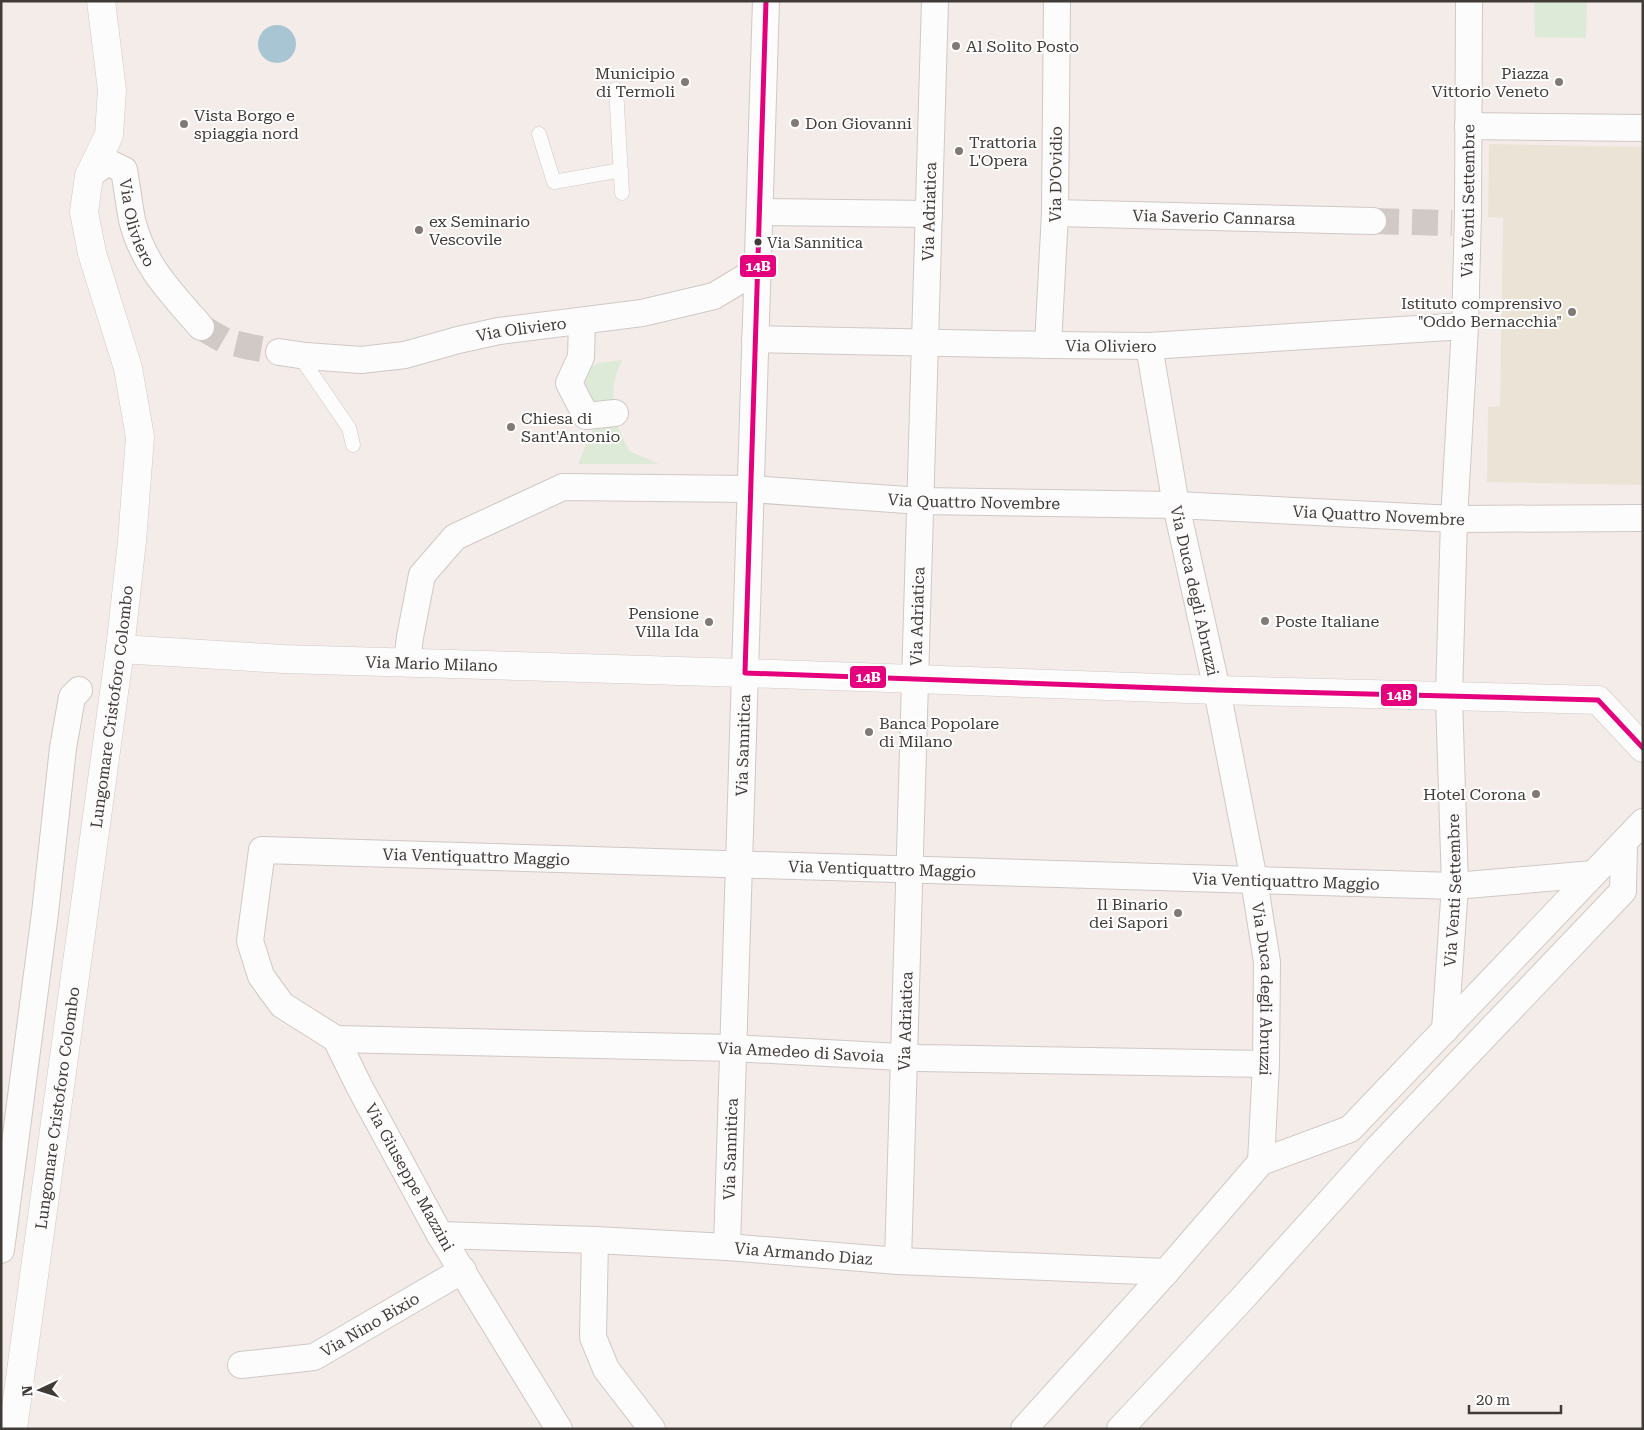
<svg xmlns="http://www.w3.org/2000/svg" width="1644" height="1430" font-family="'Roboto Serif',serif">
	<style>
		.education { fill: #ece3d7 }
		.green { fill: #ddead8 }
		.water { fill: #a8c5d3 }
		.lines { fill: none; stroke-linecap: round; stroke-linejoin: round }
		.street-tunnel { stroke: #d0c9c5; stroke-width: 26; stroke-dasharray: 26 13; stroke-linecap: butt }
		.lane-casing { stroke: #cfc8c5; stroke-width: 15 }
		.street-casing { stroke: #cfc8c5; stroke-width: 28 }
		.secondary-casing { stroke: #cfc8c5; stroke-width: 29 }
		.lane { stroke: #fdfcfc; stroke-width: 14 }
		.street { stroke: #fdfcfc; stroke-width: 26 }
		.secondary { stroke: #fdfcfc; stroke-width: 28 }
		.bus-1-casing { stroke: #fff; stroke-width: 9 }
		.bus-1 { stroke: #e5007d; stroke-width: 5 }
		.poi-dot { fill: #807976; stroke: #fff; stroke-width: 2 }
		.bus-dot { fill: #413b38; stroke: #fff; stroke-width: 2 }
		.labels { text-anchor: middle; stroke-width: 4; stroke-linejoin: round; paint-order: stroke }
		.bus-label { font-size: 15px; fill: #413b38; stroke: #fff; text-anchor: start }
		.poi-label { font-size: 16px; fill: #413b38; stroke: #fff; text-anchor: start }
		.street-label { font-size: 16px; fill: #413b38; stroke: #fff }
		.line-badge { stroke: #fff; stroke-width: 2 }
		.badge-label { font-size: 14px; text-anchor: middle; font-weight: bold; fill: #fff }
	</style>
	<rect width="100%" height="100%" fill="#f4ece8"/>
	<!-- education -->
	<path class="education" d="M 1489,144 L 1643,147 L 1643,485 L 1487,482 L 1488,407 L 1500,406 L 1503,218 L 1488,217 Z"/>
	<!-- green -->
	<path class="green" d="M 1534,1 L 1587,1 L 1586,38 L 1535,37 Z
		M 623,360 C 615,372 612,389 614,403 L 591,405 L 583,373 L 598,363 Z
		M 615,421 L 629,451 L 659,464 L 578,464 L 596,422 Z"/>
	<!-- water -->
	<path class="water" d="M258 44a19 19 0 1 1 38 0a19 19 0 1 1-38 0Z"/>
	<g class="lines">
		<!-- street-tunnel -->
		<path class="street-tunnel" d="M 1373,221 L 1452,223
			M 201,327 L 225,341 L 250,347 L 279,352"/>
		<!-- lane casing -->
		<g class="lane-casing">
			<path id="lane" d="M 616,89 L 622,193
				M 539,134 L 554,182 L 621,170
				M 299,355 L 349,428 L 353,445"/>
		</g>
		<!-- street casing -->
		<g class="street-casing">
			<g id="street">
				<path d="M 1468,126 L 1643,128"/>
				<path id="s1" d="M 89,176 L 107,162 L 124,170 C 127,187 129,204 132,220 C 143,265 172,294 201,327"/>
				<path d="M 760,212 L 929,214"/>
				<path id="s2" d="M 1055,213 L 1373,221"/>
				<path d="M 582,321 L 581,357 L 569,383 L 586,416 L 615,413"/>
				<path id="s3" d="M 755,339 L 1048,345 L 1149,346 L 1465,326"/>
				<path id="s4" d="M 1048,345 L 1055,213 L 1057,1"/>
				<path id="s5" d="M 1149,346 L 1176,505 L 1217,690 L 1254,880 L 1267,962 L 1266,1064 L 1261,1162"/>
				<path id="s6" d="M 279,352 L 306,356 L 361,360 L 405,355 L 458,340 L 499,331 L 642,313 L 714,296 L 757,270"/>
				<path id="s7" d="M 407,662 L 410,637 L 422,575 L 455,537 L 563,487 L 750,489 L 921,501 L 1176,505 L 1454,519 L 1643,518"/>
				<path id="s8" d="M 1445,1030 L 1455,886 L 1449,697 L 1454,519 L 1465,326 L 1468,213 L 1469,1"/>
				<path id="s9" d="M 336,1039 L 733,1048 L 919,1058 L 1266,1064"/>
				<path id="s10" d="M 440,1235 L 595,1240 L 727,1247 L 898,1261 L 1166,1272"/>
				<path d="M 595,1240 L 593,1337 L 606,1369 L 652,1429"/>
				<path id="s11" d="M 727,1247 L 766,1"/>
				<path d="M 1,1250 L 45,913 L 63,748 L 72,697 L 79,690"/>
				<path id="s12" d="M 898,1261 L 935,1"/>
				<path id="s13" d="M 241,1365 L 314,1357 L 463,1270"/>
				<path id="s14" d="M 559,1429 L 440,1235 L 359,1086 L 336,1039 L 282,1005 L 261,976 L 250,941 L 262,850 L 1455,886 L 1593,874"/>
				<path d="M 1024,1429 L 1166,1272 L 1261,1162 L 1350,1129 L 1643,822"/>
				<path d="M 1120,1429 L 1241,1300 L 1377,1149 L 1623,891 L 1624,842"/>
			</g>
		</g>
		<!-- secondary casing -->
		<g class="secondary-casing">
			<g id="secondary">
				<path id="s15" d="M 120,649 L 284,659 L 745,673 L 1217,690 L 1598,700 L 1643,748"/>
				<path id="s16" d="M 13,1429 L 120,649 L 132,541 L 140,437 L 128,368 L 92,253 L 84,212 L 89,176 L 109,135 L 112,90 L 101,1"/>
			</g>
		</g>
		<!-- lane -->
		<use href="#lane" class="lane"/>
		<!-- street -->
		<use href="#street" class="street"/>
		<!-- secondary -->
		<use href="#secondary" class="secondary"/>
		<!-- bus-1 casing -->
		<g class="bus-1-casing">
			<path id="bus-1" d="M 766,1 L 745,673 L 1217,690 L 1598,700 L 1643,748"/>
		</g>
		<!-- bus-1 -->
		<use href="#bus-1" class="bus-1"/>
	</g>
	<!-- markers -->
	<g class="poi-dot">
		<circle cx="956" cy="46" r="5"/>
		<circle cx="685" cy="82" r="5"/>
		<circle cx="1559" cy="82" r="5"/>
		<circle cx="795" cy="123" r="5"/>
		<circle cx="184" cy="124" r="5"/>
		<circle cx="959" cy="151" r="5"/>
		<circle cx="419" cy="230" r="5"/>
		<circle cx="1572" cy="312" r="5"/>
		<circle cx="511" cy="427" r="5"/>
		<circle cx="1265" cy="621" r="5"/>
		<circle cx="709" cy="622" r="5"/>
		<circle cx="869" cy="732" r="5"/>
		<circle cx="1536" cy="794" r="5"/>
		<circle cx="1178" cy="913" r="5"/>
	</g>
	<circle class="bus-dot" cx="758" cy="242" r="4.5"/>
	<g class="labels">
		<!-- bus labels -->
		<g class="bus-label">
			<text x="767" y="248">Via Sannitica</text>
		</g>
		<!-- poi labels -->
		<g class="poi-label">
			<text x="966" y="52">Al Solito Posto</text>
			<text x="675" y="79" text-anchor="end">Municipio<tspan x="675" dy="18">di Termoli</tspan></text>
			<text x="1549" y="79" text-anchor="end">Piazza<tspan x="1549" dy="18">Vittorio Veneto</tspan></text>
			<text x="194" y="121">Vista Borgo e<tspan x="194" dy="18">spiaggia nord</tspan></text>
			<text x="805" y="129">Don Giovanni</text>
			<text x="969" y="148">Trattoria<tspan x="969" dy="18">L'Opera</tspan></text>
			<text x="429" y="227">ex Seminario<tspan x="429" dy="18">Vescovile</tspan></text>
			<text x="1562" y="309" text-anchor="end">Istituto comprensivo<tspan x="1562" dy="18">"Oddo Bernacchia"</tspan></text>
			<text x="521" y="424">Chiesa di<tspan x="521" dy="18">Sant'Antonio</tspan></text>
			<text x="699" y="619" text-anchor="end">Pensione<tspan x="699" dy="18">Villa Ida</tspan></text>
			<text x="1275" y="627">Poste Italiane</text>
			<text x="879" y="729">Banca Popolare<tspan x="879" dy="18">di Milano</tspan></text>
			<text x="1526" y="800" text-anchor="end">Hotel Corona</text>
			<text x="1168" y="910" text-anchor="end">Il Binario<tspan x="1168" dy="18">dei Sapori</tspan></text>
		</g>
		<!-- street labels -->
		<g class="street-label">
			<text dy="6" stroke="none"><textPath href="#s4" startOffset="171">Via D'Ovidio</textPath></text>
			<text dy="6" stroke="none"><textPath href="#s8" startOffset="830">Via Venti Settembre</textPath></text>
			<text dy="6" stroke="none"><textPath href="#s12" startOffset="1050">Via Adriatica</textPath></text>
			<text dy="6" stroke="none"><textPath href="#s2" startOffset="159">Via Saverio Cannarsa</textPath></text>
			<text dy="6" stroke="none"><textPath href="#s1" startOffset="96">Via Oliviero</textPath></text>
			<text dy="6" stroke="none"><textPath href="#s6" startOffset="246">Via Oliviero</textPath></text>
			<text dy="6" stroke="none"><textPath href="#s3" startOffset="356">Via Oliviero</textPath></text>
			<text dy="6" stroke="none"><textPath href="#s7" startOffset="669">Via Quattro Novembre</textPath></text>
			<text dy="6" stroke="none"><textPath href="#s7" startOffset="1074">Via Quattro Novembre</textPath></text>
			<text dy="6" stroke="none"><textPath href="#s5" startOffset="249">Via Duca degli Abruzzi</textPath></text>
			<text dy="6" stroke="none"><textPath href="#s12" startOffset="645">Via Adriatica</textPath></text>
			<text dy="6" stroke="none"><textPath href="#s15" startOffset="312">Via Mario Milano</textPath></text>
			<text dy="6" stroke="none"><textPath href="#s16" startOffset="729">Lungomare Cristoforo Colombo</textPath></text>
			<text dy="6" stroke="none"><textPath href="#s11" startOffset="502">Via Sannitica</textPath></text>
			<text dy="6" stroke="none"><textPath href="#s14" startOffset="892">Via Ventiquattro Maggio</textPath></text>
			<text dy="6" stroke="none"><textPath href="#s14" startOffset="1298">Via Ventiquattro Maggio</textPath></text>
			<text dy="6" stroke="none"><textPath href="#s14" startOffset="1702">Via Ventiquattro Maggio</textPath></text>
			<text dy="6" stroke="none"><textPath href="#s8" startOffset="140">Via Venti Settembre</textPath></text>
			<text dy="6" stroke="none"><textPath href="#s5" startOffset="654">Via Duca degli Abruzzi</textPath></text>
			<text dy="6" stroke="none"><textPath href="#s12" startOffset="240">Via Adriatica</textPath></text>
			<text dy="6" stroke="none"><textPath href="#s9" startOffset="465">Via Amedeo di Savoia</textPath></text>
			<text dy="6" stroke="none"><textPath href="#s16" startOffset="324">Lungomare Cristoforo Colombo</textPath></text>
			<text dy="6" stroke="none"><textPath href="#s11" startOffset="98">Via Sannitica</textPath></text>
			<text transform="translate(410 1177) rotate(61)" y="6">Via Giuseppe Mazzini</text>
			<text dy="6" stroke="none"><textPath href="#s10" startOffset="364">Via Armando Diaz</textPath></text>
			<text dy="6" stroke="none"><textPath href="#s13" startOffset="138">Via Nino Bixio</textPath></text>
		</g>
	</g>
	<g class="line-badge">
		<rect x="739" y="254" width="38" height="24" rx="5" fill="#e5007d"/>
		<rect x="849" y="665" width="38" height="24" rx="5" fill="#e5007d"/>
		<rect x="1380" y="683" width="38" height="24" rx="5" fill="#e5007d"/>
	</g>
	<g class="badge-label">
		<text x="758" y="271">14B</text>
		<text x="868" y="682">14B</text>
		<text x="1399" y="700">14B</text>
	</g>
	<!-- border -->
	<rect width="1644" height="1430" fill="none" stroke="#413b38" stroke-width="5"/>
	<!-- north arrow -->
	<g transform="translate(40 1390) rotate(266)" stroke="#ffffff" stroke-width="4" paint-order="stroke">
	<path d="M0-4L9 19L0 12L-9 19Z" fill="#413b38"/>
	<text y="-8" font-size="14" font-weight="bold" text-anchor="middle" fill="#413b38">N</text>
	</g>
	<!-- scale -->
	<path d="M1469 1405v8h92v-8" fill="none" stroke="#413b38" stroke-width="2.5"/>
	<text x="1476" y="1405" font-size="15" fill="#413b38" stroke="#ffffff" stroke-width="4" paint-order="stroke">20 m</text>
</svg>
